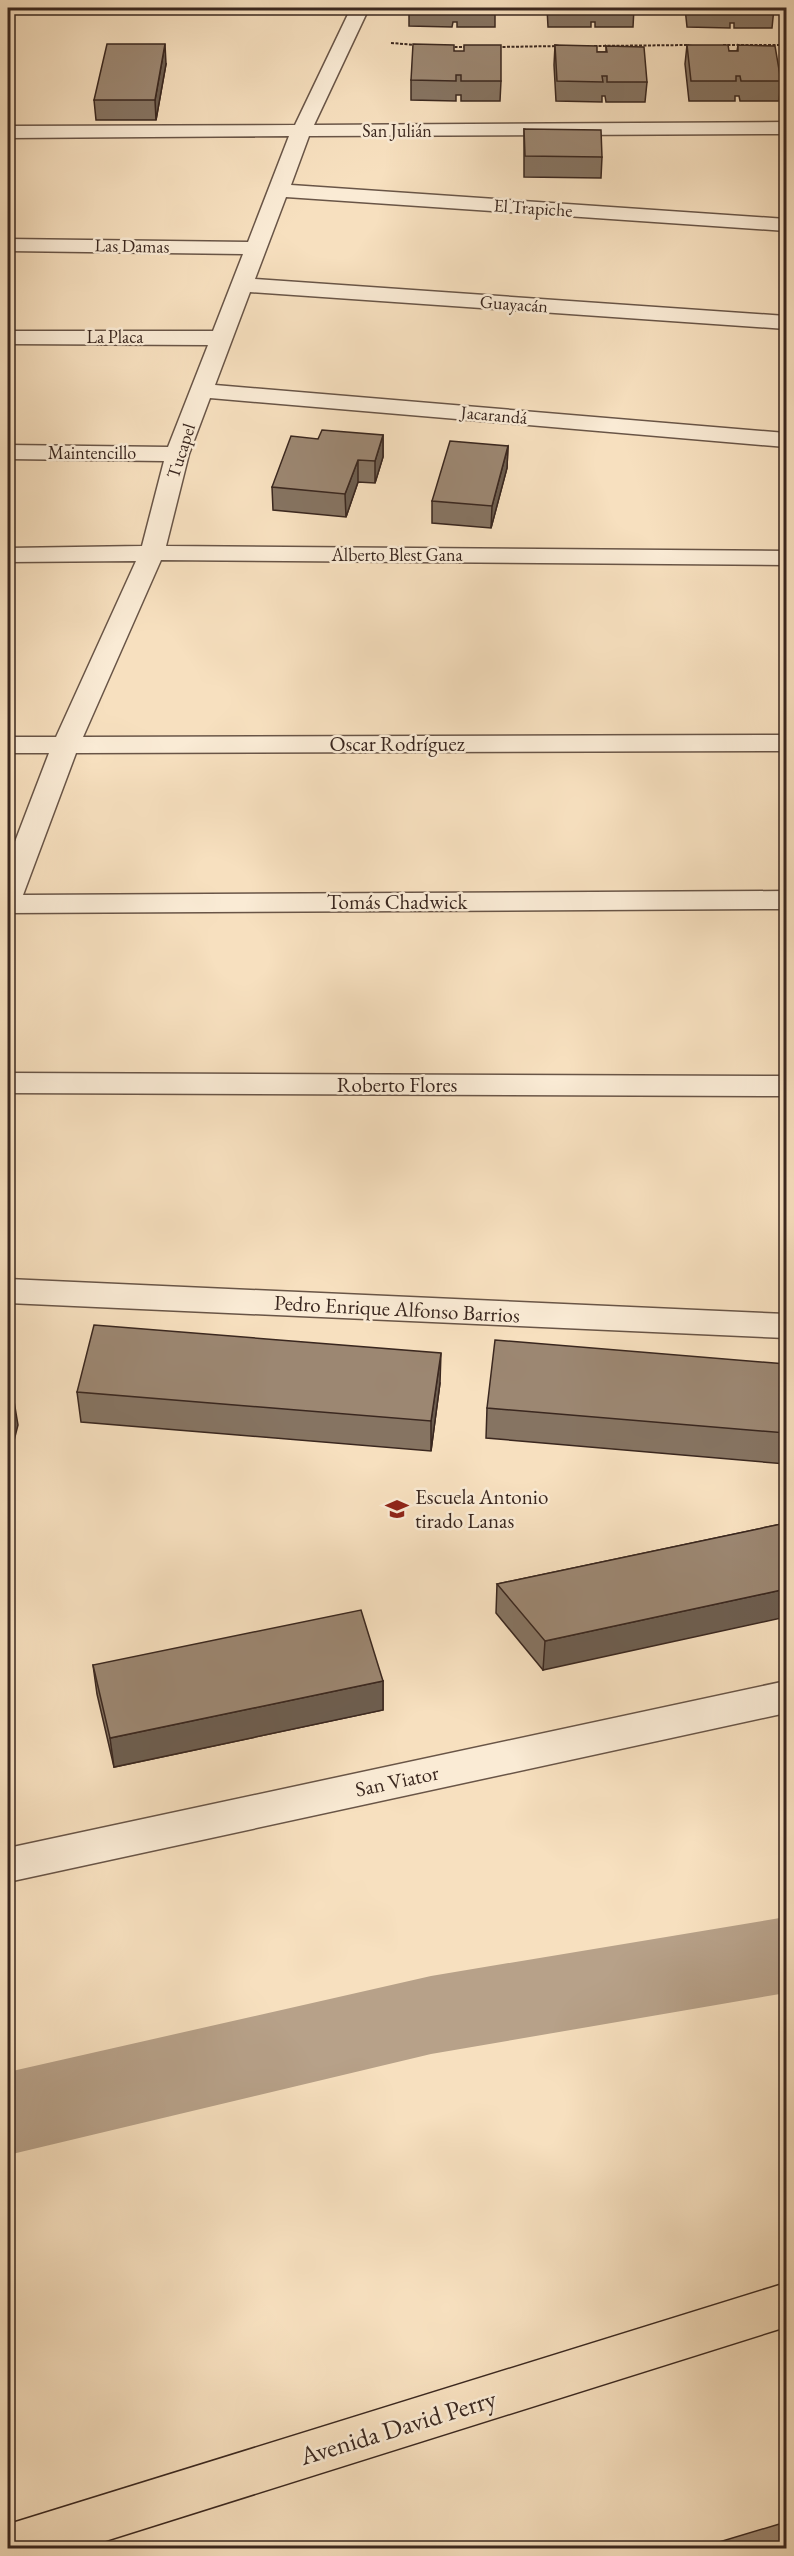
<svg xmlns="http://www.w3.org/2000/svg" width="794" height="2556" font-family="'EB Garamond',serif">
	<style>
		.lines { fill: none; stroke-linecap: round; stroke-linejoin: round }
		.canal { fill: #b7a189; fill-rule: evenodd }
		.minor-casing { stroke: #695547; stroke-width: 3 }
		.major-casing { stroke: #3a271f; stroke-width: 3 }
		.path { stroke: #3a271f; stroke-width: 2; stroke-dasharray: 3 1.5; stroke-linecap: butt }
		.minor { fill: #faebd5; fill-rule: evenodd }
		.major { fill: #f7e0bf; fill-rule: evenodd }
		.wall { fill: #867462; stroke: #3a271f; stroke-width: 1.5 }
		.shaded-wall { fill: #6d5e50; stroke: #3a271f; stroke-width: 1.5 }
		.building { fill: #9c8772; stroke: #3a271f; stroke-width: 1.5 }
		.labels { text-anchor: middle; stroke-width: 5; stroke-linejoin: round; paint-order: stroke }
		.far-street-label { font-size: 18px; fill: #3a271f; stroke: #faebd5 }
		.street-label { font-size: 21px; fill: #3a271f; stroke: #faebd5 }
		.poi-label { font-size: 21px; fill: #3a271f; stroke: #faebd5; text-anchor: start }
		.near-street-label { font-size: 26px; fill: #3a271f; stroke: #faebd5 }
	</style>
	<rect width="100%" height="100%" fill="#f7e0bf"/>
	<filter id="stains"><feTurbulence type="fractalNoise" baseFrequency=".00333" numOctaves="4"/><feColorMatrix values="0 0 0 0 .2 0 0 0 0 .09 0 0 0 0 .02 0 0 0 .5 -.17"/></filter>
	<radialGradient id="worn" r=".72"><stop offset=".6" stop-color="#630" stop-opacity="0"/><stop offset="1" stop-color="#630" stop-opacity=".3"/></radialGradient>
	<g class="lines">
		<!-- canal -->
		<path class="canal" d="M 786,1917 L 786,1993 L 431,2054 L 8,2155 L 8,2072 L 431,1976 Z"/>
		<!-- minor casing -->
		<g class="minor-casing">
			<path id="minor" d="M 351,8 L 369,8 L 314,125 L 786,122 L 786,134 L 309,136 L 291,185 L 786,219 L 786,231 L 286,197 L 255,279 L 786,316 L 786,329 L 250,292 L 215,385 L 786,433 L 786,447 L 210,398 L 189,454 L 166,546 L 786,551 L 786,565 L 161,560 L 83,737 L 786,735 L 786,751 L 76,753 L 23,895 L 786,891 L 786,909 L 8,913 L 8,860 L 49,753 L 8,753 L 8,737 L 56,737 L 136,561 L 8,562 L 8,548 L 142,546 L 164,461 L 8,459 L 8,445 L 168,447 L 208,345 L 8,344 L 8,331 L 213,331 L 243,254 L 8,251 L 8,239 L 248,242 L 289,136 L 8,138 L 8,126 L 295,125 Z
				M 8,1073 L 786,1076 L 786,1096 L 8,1093 Z
				M 8,1279 L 786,1314 L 786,1338 L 8,1303 Z
				M 786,1681 L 786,1713 L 8,1882 L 8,1848 Z"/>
		</g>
		<!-- major casing -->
		<g class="major-casing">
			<path id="major" d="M 786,2283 L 786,2327 L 83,2548 L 8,2548 L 9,2524 Z"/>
		</g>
		<!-- path -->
		<path class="path" d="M 391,43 L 416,45
			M 723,45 L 786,45
			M 594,46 L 689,45
			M 450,47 L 467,47
			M 498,47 L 560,46"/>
		<!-- minor -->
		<use href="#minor" class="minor"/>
		<!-- major -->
		<use href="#major" class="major"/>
	</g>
	<!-- wall -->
	<path class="wall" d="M 409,8 L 495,8 L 495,27 L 457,27 L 457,22 L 453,22 L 452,27 L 409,26 Z
		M 547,8 L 634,8 L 633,27 L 595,27 L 595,22 L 591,22 L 591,27 L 548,27 Z
		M 685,8 L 774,8 L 772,28 L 734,28 L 734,23 L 730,23 L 730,28 L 687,27 Z
		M 555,45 L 597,52 L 606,52 L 606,46 L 647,82 L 645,102 L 606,102 L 605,96 L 602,96 L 602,102 L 556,101 L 554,65 Z
		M 687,45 L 729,51 L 737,51 L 738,45 L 781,81 L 779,101 L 740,101 L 739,96 L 735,96 L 735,101 L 689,101 L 685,64 Z
		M 454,51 L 501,81 L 500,101 L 461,101 L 461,95 L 456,95 L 456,101 L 411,100 L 411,80 Z
		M 166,64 L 156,120 L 96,120 L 94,100 Z
		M 524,129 L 602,157 L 601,178 L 524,177 Z
		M 383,435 L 383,457 L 375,483 L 358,482 L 346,517 L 273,510 L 272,487 L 318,439 Z
		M 508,446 L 507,468 L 491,528 L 432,523 L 432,501 Z
		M 786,1364 L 786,1464 L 486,1438 L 487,1408 Z
		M 440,1383 L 431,1451 L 81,1422 L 77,1392 Z
		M 786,1523 L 543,1670 L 496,1613 L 497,1584 Z
		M 93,1665 L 383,1681 L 383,1710 L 114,1767 L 97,1694 Z"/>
	<!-- shaded-wall -->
	<path class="shaded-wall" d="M 165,44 L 166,64 L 156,120 L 155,100 Z
		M 383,435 L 383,457 L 375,483 L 375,461 Z
		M 508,446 L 507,468 L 491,528 L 492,506 Z
		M 358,460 L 358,482 L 346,517 L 345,494 Z
		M 441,1353 L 440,1383 L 431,1451 L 431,1421 Z
		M 13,1395 L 18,1425 L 8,1464 L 8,1416 Z
		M 786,1589 L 786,1617 L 543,1670 L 545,1641 Z
		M 383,1681 L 383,1710 L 114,1767 L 110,1738 Z"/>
	<!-- building -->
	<path class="building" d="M 107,44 L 165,44 L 155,100 L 94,100 Z
		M 413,44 L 454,45 L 454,51 L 464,51 L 464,45 L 501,45 L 501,81 L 461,81 L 461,75 L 456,75 L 456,81 L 411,80 Z
		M 555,45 L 597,46 L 597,52 L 607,52 L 606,46 L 644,47 L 647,82 L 607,82 L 607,76 L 602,76 L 603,82 L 557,81 Z
		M 687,45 L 728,45 L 729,51 L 738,51 L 738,45 L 775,46 L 781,81 L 741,81 L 740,76 L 736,76 L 736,81 L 691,81 Z
		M 524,129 L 601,130 L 602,157 L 525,156 Z
		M 322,430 L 383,435 L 375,461 L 358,460 L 345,494 L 272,487 L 291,436 L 318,439 Z
		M 450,441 L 508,446 L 492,506 L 432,501 Z
		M 94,1325 L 441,1353 L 431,1421 L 77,1392 Z
		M 495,1340 L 786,1364 L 786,1433 L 487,1408 Z
		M 8,1394 L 13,1395 L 8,1416 Z
		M 786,1523 L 786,1589 L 545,1641 L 497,1584 Z
		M 361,1610 L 383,1681 L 110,1738 L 93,1665 Z
		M 786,2522 L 786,2548 L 699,2548 Z"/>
	<!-- icons -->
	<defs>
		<g id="school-bare" transform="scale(1.8)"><path d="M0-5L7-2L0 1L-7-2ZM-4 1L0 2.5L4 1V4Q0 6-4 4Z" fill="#8f2418" stroke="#faebd5" stroke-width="2.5" paint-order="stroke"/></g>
	</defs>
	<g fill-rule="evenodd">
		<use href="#school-bare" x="397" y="1509"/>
	</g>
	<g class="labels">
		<!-- far-street labels -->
		<g class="far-street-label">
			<text x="397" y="137">San Julián</text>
			<text transform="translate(533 208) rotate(4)" y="6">El Trapiche</text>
			<text transform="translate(132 246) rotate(1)" y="6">Las Damas</text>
			<text transform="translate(514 304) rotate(4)" y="6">Guayacán</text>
			<text x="115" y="343">La Placa</text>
			<text transform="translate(494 415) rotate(5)" y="6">Jacarandá</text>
			<text transform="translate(181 451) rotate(-72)" y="6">Tucapel</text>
			<text x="92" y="459">Maintencillo</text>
			<text x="397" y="561">Alberto Blest Gana</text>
		</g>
		<!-- street labels -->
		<g class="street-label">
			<text x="397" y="751">Oscar Rodríguez</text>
			<text x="397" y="909">Tomás Chadwick</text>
			<text x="397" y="1092">Roberto Flores</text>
			<text transform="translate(397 1309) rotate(3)" y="7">Pedro Enrique Alfonso Barrios</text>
			<text transform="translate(397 1781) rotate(-12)" y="7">San Viator</text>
		</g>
		<!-- poi labels -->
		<g class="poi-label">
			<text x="415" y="1504">Escuela Antonio<tspan x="415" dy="24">tirado Lanas</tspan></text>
		</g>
		<!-- near-street labels -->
		<g class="near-street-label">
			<text transform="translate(398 2427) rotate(-17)" y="9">Avenida David Perry</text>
		</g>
	</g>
	<!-- margin -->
	<rect width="794" height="2556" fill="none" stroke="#f7e0bf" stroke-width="30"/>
	<rect x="9" y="9" width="776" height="2538" fill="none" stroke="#3a271f" stroke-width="3"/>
	<rect x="15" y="15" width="764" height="2526" fill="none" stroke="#3a271f" stroke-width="1.5"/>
	<rect width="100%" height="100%" filter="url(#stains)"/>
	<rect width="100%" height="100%" fill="url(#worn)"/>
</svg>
